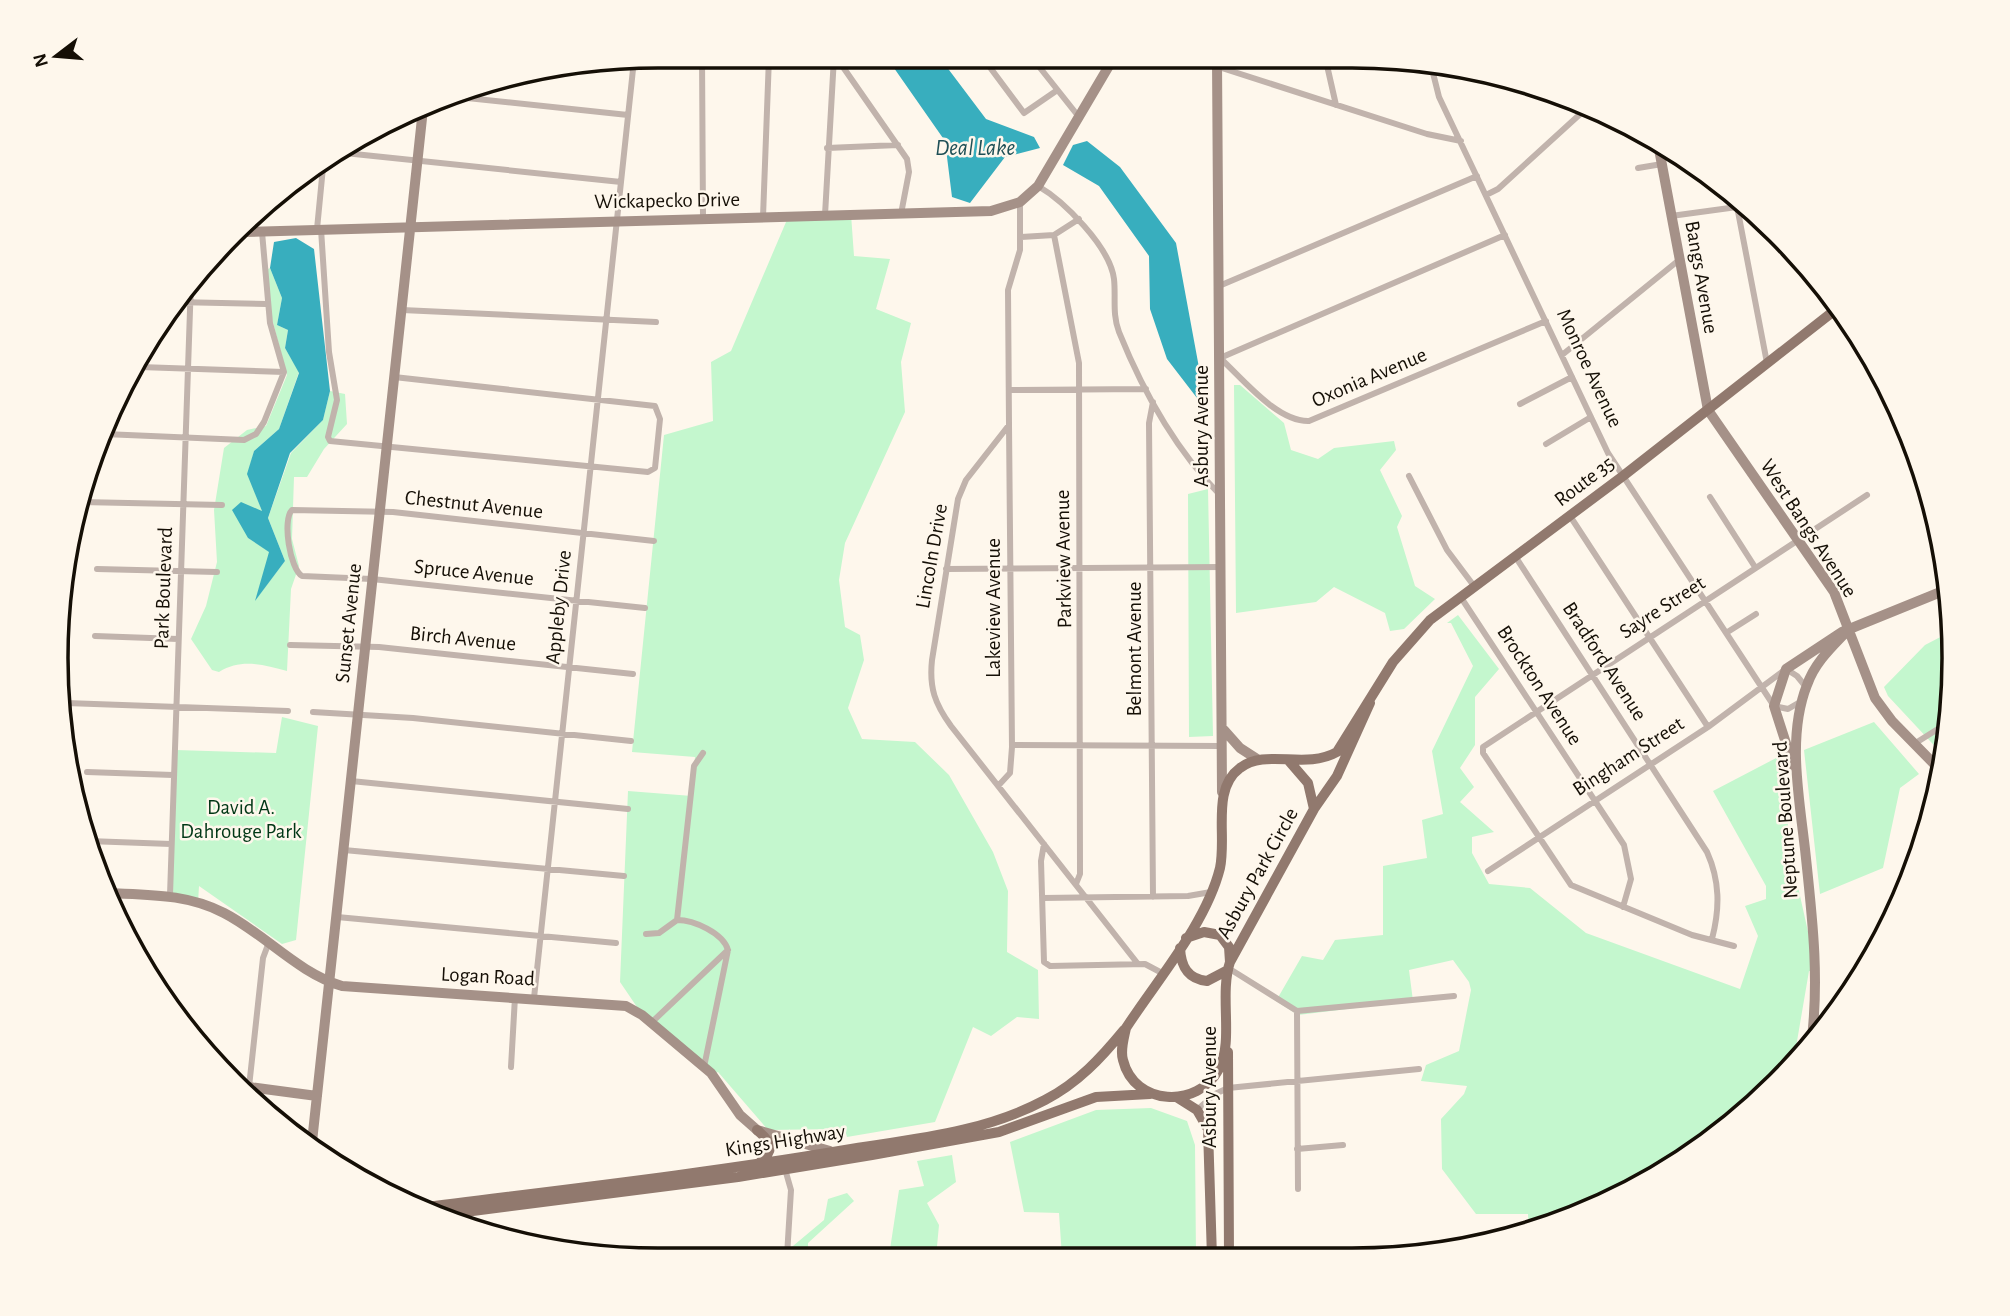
<svg xmlns="http://www.w3.org/2000/svg" width="2010" height="1316" font-family="'Alegreya Sans',sans-serif">
	<style>
		.green { fill: #c4f7ce }
		.water { fill: #38aebe }
		.lines { fill: none; stroke-linecap: round; stroke-linejoin: round }
		.street { stroke: #c1b3ac; stroke-width: 6 }
		.secondary { stroke: #a59188; stroke-width: 10 }
		.primary { stroke: #91796e; stroke-width: 10 }
		.labels { text-anchor: middle; stroke-width: 5; stroke-linejoin: round; paint-order: stroke }
		.street-label { font-size: 21px; fill: #150f06; stroke: #fef7ec }
		.park-label { font-size: 21px; fill: #003715; stroke: #fef7ec }
		.water-label { font-size: 23px; font-style: italic; fill: #1e4f56; stroke: #fef7ec }
		.rim { fill: none; stroke: #150f06; stroke-width: 3.5 }
	</style>
	<rect width="100%" height="100%" fill="#fef7ec"/>
	<!-- green -->
	<path class="green" d="M 851,214 L 854,256 L 890,259 L 876,309 L 911,323 L 901,362 L 905,412 L 845,543 L 839,580 L 845,627 L 860,635 L 864,660 L 848,708 L 862,739 L 915,742 L 949,775 L 993,852 L 1008,891 L 1007,952 L 1038,970 L 1039,1019 L 1017,1017 L 991,1036 L 973,1027 L 935,1122 L 847,1137 L 845,1130 L 837,1129 L 768,1130 L 718,1072 L 712,1075 L 637,1007 L 620,982 L 628,791 L 692,796 L 695,757 L 632,752 L 664,435 L 713,421 L 711,362 L 731,351 L 789,215 Z
		M 270,268 L 282,298 L 277,325 L 288,330 L 285,348 L 299,372 L 279,429 L 254,451 L 248,474 L 262,511 L 248,538 L 270,552 L 256,599 L 285,561 L 268,518 L 291,453 L 323,420 L 330,391 L 345,394 L 347,424 L 324,449 L 307,477 L 294,477 L 292,539 L 299,566 L 291,589 L 287,671 C 263,665 242,658 219,672 L 212,670 L 191,639 L 206,606 L 217,562 L 214,510 L 224,448 L 247,430 L 266,426 L 287,375 L 271,315 L 266,270 Z
		M 1234,385 L 1240,385 L 1284,423 L 1291,450 L 1318,459 L 1334,448 L 1394,441 L 1396,450 L 1380,470 L 1402,516 L 1397,527 L 1415,586 L 1435,599 L 1404,629 L 1390,631 L 1385,613 L 1334,587 L 1316,602 L 1236,613 Z
		M 1208,489 L 1213,736 L 1189,737 L 1188,494 Z
		M 1458,615 L 1499,669 L 1475,697 L 1475,745 L 1460,768 L 1474,787 L 1460,802 L 1494,832 L 1472,837 L 1472,853 L 1489,884 L 1530,888 L 1586,933 L 1740,989 L 1758,936 L 1745,906 L 1766,899 L 1766,886 L 1713,791 L 1780,756 L 1792,860 L 1817,972 L 1809,971 L 1795,1053 L 1799,1060 L 1719,1135 L 1618,1198 L 1529,1232 L 1528,1214 L 1476,1214 L 1442,1169 L 1441,1119 L 1464,1094 L 1467,1086 L 1421,1081 L 1426,1065 L 1459,1051 L 1471,990 L 1469,982 L 1453,960 L 1409,970 L 1413,1001 L 1298,1015 L 1276,1001 L 1302,956 L 1323,960 L 1335,940 L 1383,935 L 1383,866 L 1427,858 L 1422,820 L 1443,814 L 1432,751 L 1473,666 L 1451,623 L 1447,623 Z
		M 1952,631 L 1949,736 L 1944,756 L 1888,696 L 1884,687 L 1925,645 Z
		M 282,717 L 318,726 L 296,940 L 282,944 L 199,886 L 198,903 L 170,897 L 176,750 L 276,753 Z
		M 1874,722 L 1919,774 L 1900,788 L 1883,868 L 1820,894 L 1804,750 Z
		M 1151,1108 L 1187,1121 L 1195,1145 L 1196,1258 L 1062,1257 L 1059,1213 L 1024,1212 L 1010,1142 L 1096,1110 Z
		M 952,1155 L 956,1182 L 927,1203 L 939,1225 L 936,1257 L 889,1256 L 899,1190 L 924,1186 L 917,1161 Z
		M 847,1193 L 854,1201 L 808,1243 L 808,1256 L 786,1256 L 787,1251 L 824,1220 L 828,1199 Z"/>
	<!-- water -->
	<path class="water" d="M 887,58 L 940,58 L 986,119 L 1034,137 L 1040,148 L 1005,157 L 970,203 L 952,197 L 945,141 Z
		M 1087,141 L 1120,167 L 1176,243 L 1207,411 L 1167,359 L 1150,309 L 1149,256 L 1099,186 L 1063,165 L 1073,145 Z
		M 296,238 L 314,249 L 330,391 L 323,420 L 290,453 L 268,518 L 285,561 L 255,601 L 269,552 L 248,538 L 232,510 L 241,502 L 262,511 L 247,474 L 254,451 L 279,429 L 299,373 L 285,348 L 288,330 L 277,325 L 282,298 L 270,268 L 274,242 Z"/>
	<g class="lines">
		<!-- street -->
		<path class="street" d="M 702,56 L 703,219
			M 836,57 L 907,159 L 909,172 L 901,214
			M 983,58 L 1024,113 L 1056,91
			M 1033,59 L 1079,117
			M 1197,60 L 1427,134 L 1461,141
			M 1326,61 L 1336,105
			M 1430,61 L 1439,97 L 1608,453 L 1774,706 L 1788,709 L 1800,702
			M 448,96 L 628,115
			M 827,148 L 898,145
			M 335,152 L 621,182
			M 1638,168 L 1662,164
			M 1038,186 C 1064,201 1110,247 1114,279 C 1116,297 1112,314 1119,332 C 1142,389 1176,450 1220,495
			M 1486,195 L 1498,189 L 1589,106
			M 1735,196 L 1767,363
			M 1020,202 L 1020,250 L 1008,290 L 1009,425 L 966,480 L 958,499 L 932,660 C 929,688 935,704 951,726 L 1138,964
			M 825,215 L 834,57
			M 1671,216 L 1737,207
			M 763,217 L 769,57
			M 317,229 L 324,157
			M 321,229 L 329,352 L 337,400 L 328,437 L 330,441 L 648,472 L 655,468 L 660,419 L 655,406 L 394,377
			M 1054,235 L 1079,363 L 1080,874 L 1076,884
			M 1505,235 L 1220,358 C 1243,379 1277,422 1309,421 L 1546,321
			M 1021,237 L 1054,235 L 1079,219
			M 1219,286 L 1477,176
			M 175,302 L 267,304
			M 402,310 L 656,322
			M 1562,355 L 1679,260
			M 140,367 L 284,372
			M 1009,390 L 1146,389
			M 1153,402 L 1149,423 L 1153,897
			M 1520,404 L 1572,377
			M 104,434 L 244,440 L 256,434 L 264,422 L 284,372 L 270,323 L 262,232
			M 1546,444 L 1591,417
			M 1921,469 L 1946,589
			M 1409,476 L 1447,550 L 1474,586
			M 1710,497 L 1755,567
			M 81,502 L 222,505
			M 1570,516 L 1708,727
			M 1515,556 L 1707,852 C 1720,881 1720,908 1712,939
			M 97,569 L 217,572
			M 946,569 L 1222,567
			M 1460,596 L 1624,845 L 1631,879 L 1623,907
			M 645,608 L 372,579 L 302,576 C 290,569 282,520 292,510 L 393,512 L 654,541
			M 1726,633 L 1756,614
			M 95,636 L 178,639
			M 290,645 L 379,647 L 633,674
			M 66,703 L 288,711
			M 313,712 L 413,718 L 631,741
			M 1914,744 L 1949,722
			M 1012,745 L 1221,746
			M 703,753 L 694,766 L 677,920 C 694,920 723,933 728,950 L 704,1067
			M 87,772 L 173,775
			M 351,781 L 628,809
			M 998,786 L 1010,773 L 1012,747 L 1009,425
			M 88,841 L 171,844
			M 1044,844 L 1041,861 L 1044,962 L 1050,966 L 1145,964 L 1162,973
			M 344,850 L 624,876
			M 1488,871 L 1708,727 L 1786,669 L 1797,676 L 1806,687
			M 170,895 L 191,281
			M 1043,898 L 1188,896 L 1211,892
			M 337,917 L 616,943
			M 646,934 L 659,933 L 677,920
			M 1734,946 L 1692,935 L 1571,885 L 1483,753 L 1483,747 L 1867,495
			M 1233,971 L 1297,1011 L 1454,996
			M 534,998 L 634,60
			M 1297,1011 L 1298,1189
			M 651,1023 L 728,950
			M 511,1067 L 515,997
			M 242,1087 L 249,1087 L 263,958 L 269,942
			M 1197,1110 L 1215,1094 L 1228,1088 L 1419,1069
			M 1297,1149 L 1343,1145
			M 785,1169 L 791,1190 L 787,1256"/>
		<!-- secondary -->
		<path class="secondary" d="M 1217,60 L 1222,792
			M 1659,149 L 1708,410 L 1834,592 L 1875,698 L 1892,721 L 1941,771
			M 244,232 L 991,211 L 1020,202 L 1038,186 L 1113,59
			M 1224,730 L 1240,748 L 1257,759
			M 1793,765 L 1774,706 L 1786,669 L 1842,632 L 1948,589
			M 109,893 C 150,895 188,894 224,913 C 265,934 298,973 342,986 L 626,1006 L 642,1015 L 711,1073 L 740,1115 L 757,1130 L 830,1151
			M 1811,1046 C 1820,979 1812,915 1805,849 C 1799,796 1787,736 1807,685 C 1815,662 1832,647 1848,630
			M 248,1095 L 249,1087 L 317,1096
			M 312,1142 L 423,109"/>
		<!-- primary -->
		<path class="primary" d="M 1370,703 L 1337,776 L 1314,809 L 1230,962 C 1219,995 1234,1041 1219,1069 C 1198,1109 1134,1106 1123,1060 C 1120,1050 1124,1038 1126,1028 C 1157,980 1206,924 1220,868 C 1227,836 1211,789 1240,768 C 1266,748 1305,770 1337,752 L 1393,662 L 1430,620 L 1623,476 L 1839,307
			M 1289,761 L 1308,783 L 1314,809
			M 1186,938 L 1204,932 L 1220,935 L 1229,947 L 1230,962
			M 1180,948 C 1181,966 1187,979 1207,981 L 1228,970
			M 1228,1052 L 1229,1258
			M 1178,1098 L 1197,1110 L 1208,1129 L 1212,1258
			M 757,1130 C 773,1143 775,1151 758,1164
			M 418,1208 C 560,1190 703,1174 845,1150 C 913,1139 983,1133 1045,1100 C 1078,1083 1101,1058 1124,1030
			M 434,1216 L 738,1177 L 872,1155 L 999,1132 L 1096,1097 L 1150,1094"/>
	</g>
	<g class="labels">
		<!-- street labels -->
		<g class="street-label">
			<text transform="translate(667 200) rotate(-1)" y="7">Wickapecko Drive</text>
			<text transform="translate(1702 277) rotate(80)" y="7">Bangs Avenue</text>
			<text transform="translate(1590 368) rotate(65)" y="7">Monroe Avenue</text>
			<text transform="translate(1369 377) rotate(-23)" y="7">Oxonia Avenue</text>
			<text transform="translate(1201 426) rotate(-90)" y="7">Asbury Avenue</text>
			<text transform="translate(1584 481) rotate(-37)" y="7">Route 35</text>
			<text transform="translate(474 504) rotate(6)" y="7">Chestnut Avenue</text>
			<text transform="translate(1809 528) rotate(57)" y="7">West Bangs Avenue</text>
			<text transform="translate(931 556) rotate(-80)" y="7">Lincoln Drive</text>
			<text transform="translate(1063 559) rotate(-91)" y="7">Parkview Avenue</text>
			<text transform="translate(474 572) rotate(6)" y="7">Spruce Avenue</text>
			<text transform="translate(163 588) rotate(-88)" y="7">Park Boulevard</text>
			<text transform="translate(558 607) rotate(-84)" y="7">Appleby Drive</text>
			<text transform="translate(1662 607) rotate(-33)" y="7">Sayre Street</text>
			<text transform="translate(993 608) rotate(-90)" y="7">Lakeview Avenue</text>
			<text transform="translate(348 623) rotate(-84)" y="7">Sunset Avenue</text>
			<text transform="translate(463 638) rotate(6)" y="7">Birch Avenue</text>
			<text transform="translate(1134 649) rotate(-90)" y="7">Belmont Avenue</text>
			<text transform="translate(1605 661) rotate(57)" y="7">Bradford Avenue</text>
			<text transform="translate(1540 685) rotate(57)" y="7">Brockton Avenue</text>
			<text transform="translate(1628 756) rotate(-33)" y="7">Bingham Street</text>
			<text transform="translate(1785 820) rotate(-94)" y="7">Neptune Boulevard</text>
			<text transform="translate(1257 873) rotate(-61)" y="7">Asbury Park Circle</text>
			<text transform="translate(488 976) rotate(3)" y="7">Logan Road</text>
			<text transform="translate(1209 1087) rotate(-90)" y="7">Asbury Avenue</text>
			<text transform="translate(785 1140) rotate(-9)" y="7">Kings Highway</text>
		</g>
		<!-- park labels -->
		<g class="park-label">
			<text x="241" y="814">David A.<tspan x="241" dy="24">Dahrouge Park</tspan></text>
		</g>
		<!-- water labels -->
		<g class="water-label">
			<text x="975" y="155">Deal Lake</text>
		</g>
	</g>
	<!-- crop -->
	<path d="M0 0H2010V1316H0ZM658 68H1352A590 590 0 0 1 1942 658V658A590 590 0 0 1 1352 1248H658A590 590 0 0 1 68 658V658A590 590 0 0 1 658 68Z" fill="#fef7ec" fill-rule="evenodd"/>
	<path class="rim" d="M658 68H1352A590 590 0 0 1 1942 658V658A590 590 0 0 1 1352 1248H658A590 590 0 0 1 68 658V658A590 590 0 0 1 658 68Z"/>
	<!-- north arrow -->
	<g transform="translate(56 56) rotate(254)" stroke="#fef7ec" stroke-width="5" paint-order="stroke">
	<path d="M0-5L12 26L0 18L-12 26Z" fill="#150f06"/>
	<text y="-10" font-size="19" font-weight="bold" text-anchor="middle" fill="#150f06">N</text>
	</g>
</svg>
